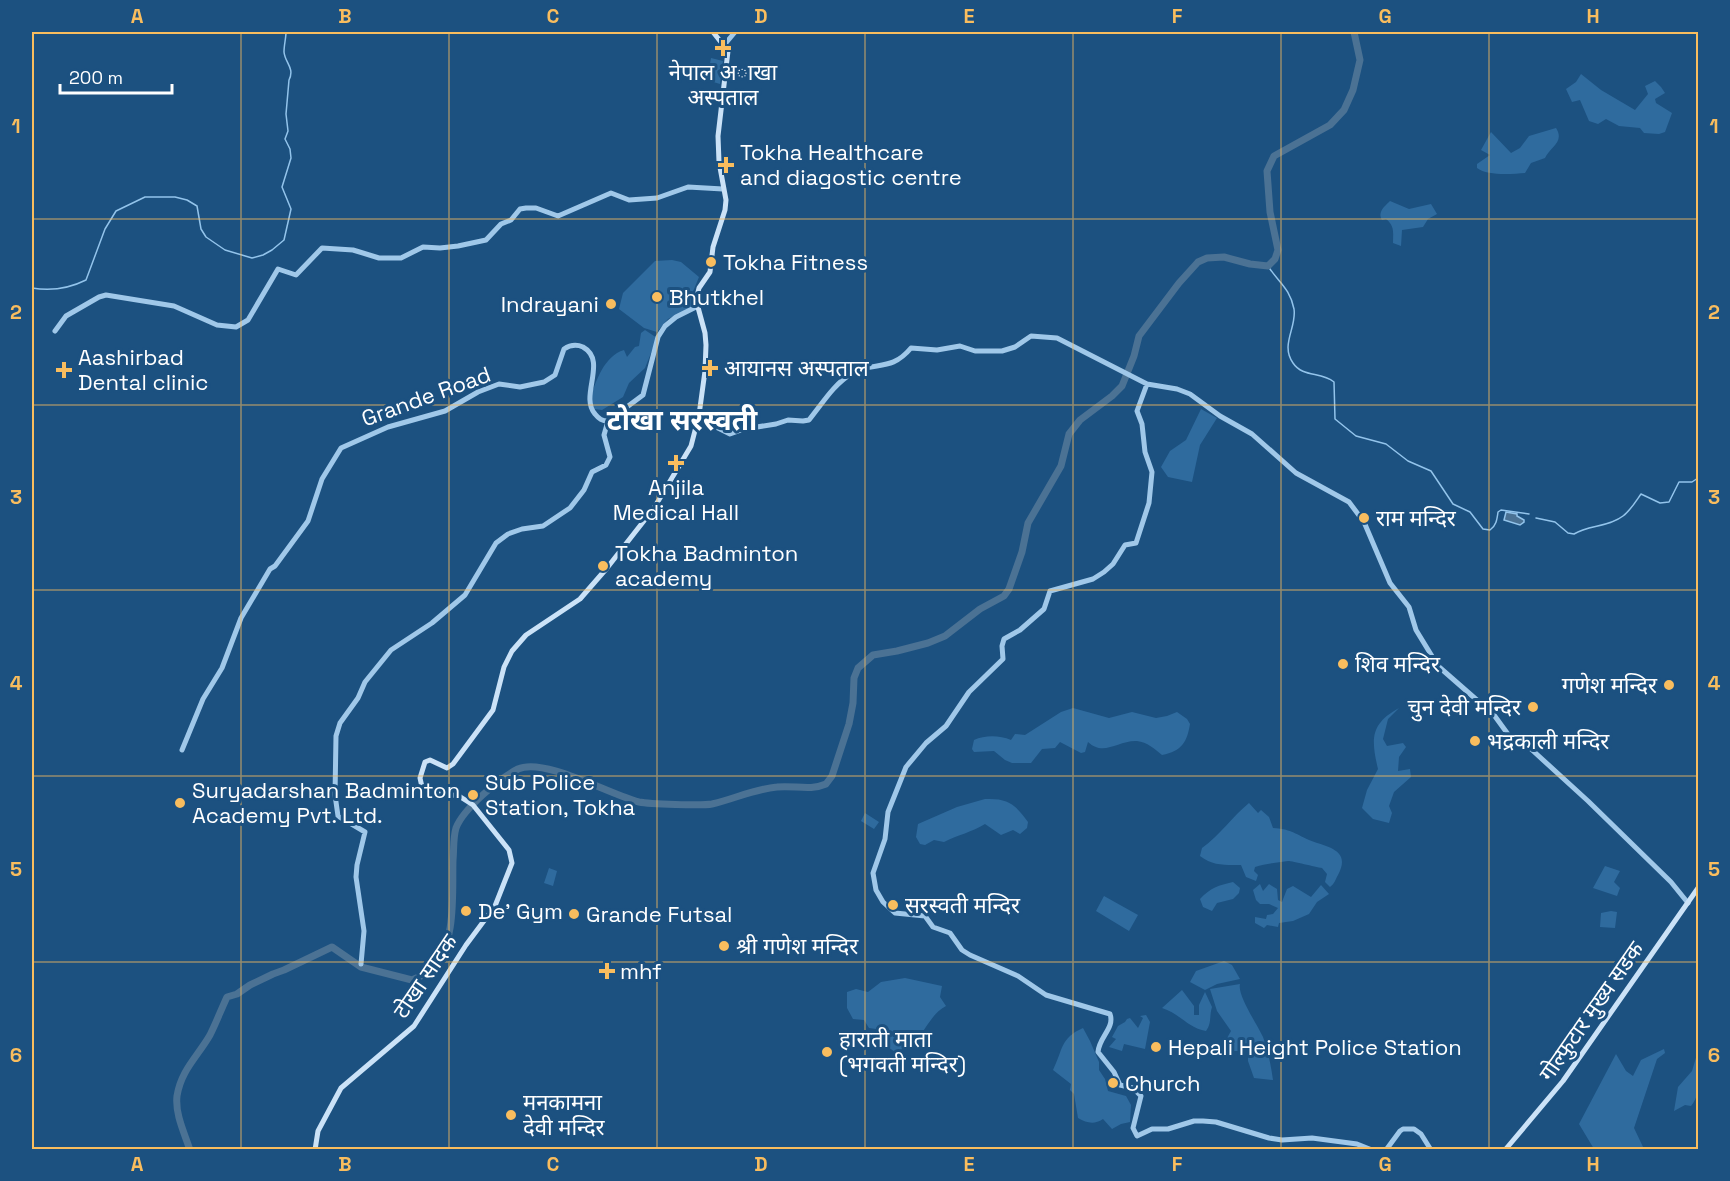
<svg xmlns="http://www.w3.org/2000/svg" width="1730" height="1181" font-family="'Space Grotesk','Noto Sans Devanagari',sans-serif">
	<style>
		.green { fill: #2f6b9e }
		.water { fill: #4b7294; stroke: #93c4eb; stroke-width: 1.5 }
		.lines { fill: none; stroke-linecap: round; stroke-linejoin: round }
		.stream { stroke: #93c4eb; stroke-width: 1.5 }
		.river { stroke: #4b7294; stroke-width: 7 }
		.tertiary { stroke: #a0c8e9; stroke-width: 5 }
		.secondary { stroke: #cbe2f7; stroke-width: 5 }
		.grid { fill: none; stroke: #f9bd5e; stroke-width: 1.5; stroke-opacity: 0.55 }
		.poi-dot { fill: #f9bd5e; stroke: #1c5180; stroke-width: 2 }
		.labels { text-anchor: middle; stroke-width: 6; stroke-linejoin: round; paint-order: stroke }
		.poi-label { font-size: 22px; fill: #fff; stroke: #1c5180; text-anchor: start }
		.street-label { font-size: 22px; fill: #fff; stroke: #1c5180 }
		.district-label { font-size: 28px; font-weight: bold; fill: #fff; stroke: #1c5180 }
		.neatline { fill: none; stroke: #f9bd5e; stroke-width: 2 }
		.grid-label { font-size: 20px; text-anchor: middle; font-weight: bold; fill: #f9bd5e }
	</style>
	<rect width="100%" height="100%" fill="#1c5180"/>
	<!-- green -->
	<path class="green" d="M 711,58 L 723,61 L 720,84 L 707,80 Z
		M 1581,74 L 1601,90 L 1635,110 L 1648,94 L 1645,86 L 1655,81 L 1661,87 L 1665,93 L 1655,99 L 1656,103 L 1672,113 L 1665,132 L 1659,134 L 1644,133 L 1640,128 L 1619,126 L 1606,119 L 1598,124 L 1589,121 L 1580,100 L 1572,102 L 1566,89 L 1576,82 Z
		M 1556,128 C 1565,142 1550,147 1545,158 L 1531,163 L 1525,173 C 1512,174 1487,176 1477,168 L 1477,164 L 1490,155 L 1481,150 L 1491,132 L 1511,153 L 1520,148 L 1529,136 Z
		M 1390,201 L 1409,209 L 1431,204 L 1437,214 L 1428,219 L 1423,227 L 1402,230 L 1401,246 L 1393,243 C 1393,233 1395,226 1386,219 L 1382,220 C 1377,212 1385,206 1390,201 Z
		M 672,260 L 681,262 L 699,277 L 692,294 L 693,306 L 668,319 L 657,332 L 644,328 L 619,309 L 623,293 L 655,261 Z
		M 645,330 L 657,338 L 645,368 L 629,383 L 623,397 L 602,410 L 594,409 L 590,399 C 596,381 604,356 624,350 L 627,357 L 635,347 L 639,346 L 641,333 Z
		M 1201,409 L 1217,418 L 1200,445 L 1192,482 L 1168,477 L 1161,467 L 1170,451 L 1186,440 Z
		M 1073,708 L 1109,718 L 1132,712 L 1156,718 L 1167,716 L 1177,712 L 1187,719 L 1190,724 C 1187,742 1182,751 1162,755 C 1155,749 1147,742 1137,741 C 1118,740 1104,757 1088,742 L 1085,752 L 1081,753 L 1060,742 L 1055,748 L 1042,749 L 1031,763 L 1012,763 L 1005,760 L 994,751 L 974,752 L 972,749 L 974,740 C 985,735 999,735 1011,740 L 1015,734 L 1025,735 L 1061,712 Z
		M 1399,708 L 1388,719 L 1383,739 L 1387,746 L 1403,743 L 1406,747 L 1399,757 L 1398,771 L 1410,769 L 1411,777 L 1394,792 L 1389,806 L 1392,813 L 1389,823 L 1373,819 L 1362,808 L 1367,790 L 1378,769 C 1371,739 1370,724 1399,708 Z
		M 985,799 C 1008,798 1015,804 1028,822 L 1027,828 L 1020,834 L 1013,830 L 1001,835 L 985,824 C 972,832 958,835 944,842 L 934,840 L 925,845 L 920,844 L 916,837 L 918,824 L 957,807 Z
		M 1249,803 L 1258,813 L 1261,810 L 1269,817 L 1273,828 C 1290,829 1294,833 1309,840 C 1326,847 1352,849 1338,875 C 1335,880 1335,883 1330,887 L 1325,882 L 1327,874 L 1322,868 C 1315,867 1293,861 1288,861 C 1277,863 1266,863 1255,867 L 1254,871 L 1258,875 L 1256,881 L 1246,877 L 1241,865 C 1225,865 1213,866 1200,856 L 1202,848 C 1220,835 1232,817 1249,803 Z
		M 865,813 L 879,822 L 874,829 L 861,821 Z
		M 1605,866 L 1620,871 L 1614,882 L 1620,888 L 1617,896 L 1593,888 Z
		M 549,868 L 557,871 L 553,886 L 544,883 Z
		M 1233,882 L 1240,888 L 1239,893 L 1233,899 L 1217,903 L 1212,911 L 1203,907 L 1200,899 C 1210,888 1219,885 1233,882 Z
		M 1260,884 L 1263,891 L 1269,884 L 1277,889 L 1278,900 L 1282,902 L 1287,889 L 1293,886 L 1311,897 L 1321,885 L 1329,894 L 1317,902 L 1309,914 L 1293,921 L 1279,923 L 1278,927 L 1267,925 L 1264,928 L 1255,923 L 1255,917 L 1266,919 L 1267,915 L 1273,914 L 1278,908 L 1269,904 L 1260,904 L 1256,900 L 1253,890 Z
		M 1104,896 L 1138,915 L 1129,931 L 1096,911 Z
		M 1611,911 L 1617,912 L 1615,928 L 1600,927 L 1601,913 Z
		M 1224,961 L 1232,965 L 1240,979 L 1217,984 L 1205,990 L 1190,982 L 1196,971 Z
		M 905,978 L 942,986 L 940,997 L 946,1006 C 931,1014 926,1030 914,1043 L 910,1042 L 907,1047 L 895,1052 L 888,1047 L 876,1029 L 869,1028 L 864,1020 L 853,1019 L 847,1008 L 847,992 L 856,989 L 868,992 L 881,982 Z
		M 1240,984 C 1237,995 1257,1024 1263,1037 C 1268,1050 1271,1066 1273,1080 L 1254,1078 L 1248,1061 L 1248,1051 L 1245,1049 L 1242,1051 L 1231,1051 L 1226,1040 L 1231,1031 L 1217,1011 L 1210,989 Z
		M 1182,990 L 1194,1006 L 1194,1015 L 1199,1015 L 1199,1005 L 1205,992 L 1212,1007 C 1209,1016 1212,1023 1206,1031 C 1188,1028 1179,1013 1162,1008 Z
		M 1146,1015 L 1150,1022 L 1145,1049 L 1124,1044 L 1122,1051 L 1109,1047 L 1116,1039 L 1112,1037 L 1118,1026 L 1125,1022 L 1127,1019 L 1130,1018 L 1138,1028 L 1143,1018 L 1140,1016 Z
		M 1083,1028 L 1090,1041 L 1099,1062 L 1099,1070 L 1105,1079 L 1108,1091 L 1126,1096 L 1131,1105 L 1130,1122 L 1121,1124 L 1112,1129 L 1103,1119 C 1094,1125 1087,1123 1078,1118 L 1074,1094 L 1070,1090 L 1071,1084 L 1053,1070 C 1063,1050 1060,1038 1083,1028 Z
		M 1664,1049 L 1665,1053 L 1657,1059 L 1634,1128 L 1644,1149 L 1594,1149 L 1579,1124 L 1616,1054 L 1626,1071 L 1633,1076 L 1641,1060 Z
		M 1698,1051 C 1699,1069 1703,1092 1691,1106 L 1685,1105 L 1674,1111 L 1678,1087 L 1692,1071 Z"/>
	<!-- water -->
	<path class="water" d="M 1506,512 L 1517,514 L 1517,516 L 1524,520 L 1524,522 L 1520,525 L 1504,520 Z"/>
	<g class="lines">
		<!-- stream -->
		<path class="stream" d="M 1268,266 C 1278,282 1290,288 1294,309 C 1297,327 1280,345 1293,363 C 1303,378 1321,371 1334,382 L 1335,419 L 1356,436 L 1386,444 L 1408,461 L 1431,471 L 1453,504 L 1470,512 L 1483,529 L 1490,530 C 1496,526 1497,520 1498,512 L 1501,510 L 1529,514
			M 32,288 C 50,291 70,288 86,280 L 105,229 L 116,211 L 145,197 L 175,197 L 187,200 L 197,206 L 201,229 L 206,237 L 225,250 L 252,258 L 263,255 L 272,250 L 284,240 L 291,209 L 282,187 L 291,158 L 290,149 L 285,139 L 288,131 L 286,114 L 289,80 C 295,68 285,63 284,52 C 284,45 286,38 286,32
			M 1536,518 L 1555,522 L 1568,533 L 1574,534 C 1588,525 1609,527 1623,516 C 1630,511 1636,501 1641,494 L 1660,503 L 1669,502 L 1679,482 L 1692,482 L 1698,478"/>
		<!-- river -->
		<path class="river" d="M 190,1150 C 184,1132 175,1114 177,1096 C 181,1070 198,1056 210,1035 C 216,1023 221,1010 227,997 L 237,994 L 250,985 L 273,974 L 284,970 L 332,947 L 361,967 L 412,980 C 418,977 428,974 432,969 C 457,943 452,893 453,860 C 454,850 453,838 456,828 C 463,809 500,778 518,769 C 544,757 611,795 639,802 C 649,804 702,806 712,804 C 734,799 754,789 777,787 C 794,785 810,791 826,784 L 832,776 L 849,724 L 853,703 L 854,678 L 858,668 L 873,655 L 897,651 L 928,643 L 945,636 L 980,609 L 1004,596 L 1009,589 L 1022,552 L 1028,523 L 1061,466 L 1069,434 L 1080,420 L 1112,396 L 1122,386 L 1134,356 L 1139,336 L 1179,283 L 1198,262 L 1207,258 L 1224,257 L 1250,264 L 1268,266 L 1275,259 L 1278,250 L 1270,212 L 1267,171 L 1274,156 L 1330,125 L 1344,110 L 1353,90 L 1360,60 L 1354,32"/>
		<!-- tertiary -->
		<path class="tertiary" d="M 725,44 L 735,32
			M 55,331 L 66,316 L 99,297 L 106,295 L 174,306 L 217,325 L 236,327 L 248,320 L 278,269 L 296,275 L 322,248 L 353,250 L 379,258 L 401,258 L 423,247 L 440,248 L 458,246 L 486,240 L 501,224 L 511,220 L 520,209 L 526,208 L 536,208 L 558,216 L 611,193 L 629,200 L 657,198 L 688,187 L 723,189
			M 1147,384 L 1137,411 L 1142,424 L 1145,452 L 1152,472 L 1149,503 L 1136,543 L 1125,545 L 1113,564 L 1104,572 L 1093,579 L 1050,591 L 1044,609 L 1020,630 L 1004,639 L 1002,646 L 1003,659 L 969,692 L 946,726 L 926,743 L 906,767 L 888,812 L 885,839 L 873,873 L 876,890 L 883,902 L 895,913 L 925,916 L 933,927 L 950,933 L 962,950 L 970,955 L 1018,976 L 1046,995 L 1110,1014 C 1115,1028 1099,1037 1098,1052 L 1114,1072 L 1120,1085 L 1133,1088 L 1141,1096 L 1133,1128 L 1137,1136 L 1152,1129 L 1168,1129 L 1194,1121 L 1203,1121 L 1216,1122 L 1269,1138 L 1282,1140 L 1312,1138 L 1357,1144 L 1372,1150
			M 699,415 L 710,424 L 730,434 L 744,429 L 776,424 L 788,420 L 803,421 L 809,420 C 822,404 834,384 851,374 C 875,360 890,373 911,348 L 937,350 L 960,346 L 975,351 L 1002,351 L 1015,347 L 1031,336 L 1057,338 L 1147,384 L 1177,389 L 1190,394 L 1220,416 L 1252,434 L 1296,473 L 1349,502 L 1364,522 L 1390,583 L 1409,607 L 1416,630 L 1438,666 L 1494,715 L 1510,737 L 1531,749 L 1588,801 L 1671,882 L 1688,903
			M 182,750 L 203,699 L 222,668 L 241,618 L 270,569 L 275,566 L 308,521 L 322,479 L 341,448 L 388,427 L 445,411 L 478,392 L 499,384 L 520,387 L 544,382 L 555,375 L 564,349 C 570,345 576,344 583,347 C 608,361 579,396 595,414 C 599,419 602,421 608,421 L 643,395 L 658,337 L 665,326 L 676,317 L 696,307
			M 361,964 L 364,931 L 356,877 L 357,865 L 365,832 L 338,816 L 335,795 L 336,736 L 340,723 L 358,698 L 365,682 L 391,650 L 432,623 L 465,595 L 496,543 L 508,534 L 522,529 L 543,526 L 570,508 L 584,490 L 592,472 L 606,465 L 610,457 L 604,435 L 608,421
			M 1386,1150 L 1400,1131 L 1403,1129 L 1414,1129 L 1421,1134 L 1431,1150"/>
		<!-- secondary -->
		<path class="secondary" d="M 315,1150 L 318,1131 L 341,1088 L 414,1026 L 466,945 L 495,906 L 512,863 L 509,850 L 473,805 L 459,796 L 432,792 L 422,787 L 420,778 L 425,762 L 430,760 L 447,768 L 453,764 L 493,710 L 504,667 L 512,651 L 526,635 L 580,599 L 607,568 L 654,508 L 691,446 L 699,415 L 705,371 L 706,345 L 705,333 L 696,300 L 699,288 L 710,272 L 713,247 L 725,210 L 726,200 L 719,162 L 718,136 L 728,51 L 713,32
			M 1505,1150 L 1563,1081 L 1698,888"/>
	</g>
	<!-- grid -->
	<path class="grid" d="M 241,32 L 241,1150M 449,32 L 449,1150M 657,32 L 657,1150M 865,32 L 865,1150M 1073,32 L 1073,1150M 1281,32 L 1281,1150M 1489,32 L 1489,1150M 32,219 L 1698,219M 32,405 L 1698,405M 32,590 L 1698,590M 32,776 L 1698,776M 32,962 L 1698,962"/>
	<!-- markers -->
	<g class="poi-dot">
		<path d="M720 39h6v6h6v6h-6v6h-6v-6h-6v-6h6z"/>
		<path d="M723 156h6v6h6v6h-6v6h-6v-6h-6v-6h6z"/>
		<circle cx="711" cy="262" r="6"/>
		<circle cx="657" cy="297" r="6"/>
		<circle cx="611" cy="304" r="6"/>
		<path d="M707 359h6v6h6v6h-6v6h-6v-6h-6v-6h6z"/>
		<path d="M61 361h6v6h6v6h-6v6h-6v-6h-6v-6h6z"/>
		<path d="M673 454h6v6h6v6h-6v6h-6v-6h-6v-6h6z"/>
		<circle cx="1364" cy="518" r="6"/>
		<circle cx="603" cy="566" r="6"/>
		<circle cx="1343" cy="664" r="6"/>
		<circle cx="1669" cy="685" r="6"/>
		<circle cx="1533" cy="707" r="6"/>
		<circle cx="1475" cy="741" r="6"/>
		<circle cx="473" cy="795" r="6"/>
		<circle cx="180" cy="803" r="6"/>
		<circle cx="893" cy="905" r="6"/>
		<circle cx="466" cy="911" r="6"/>
		<circle cx="574" cy="914" r="6"/>
		<circle cx="724" cy="946" r="6"/>
		<path d="M604 962h6v6h6v6h-6v6h-6v-6h-6v-6h6z"/>
		<circle cx="1156" cy="1047" r="6"/>
		<circle cx="827" cy="1052" r="6"/>
		<circle cx="1113" cy="1083" r="6"/>
		<circle cx="511" cy="1115" r="6"/>
	</g>
	<g class="labels">
		<!-- poi labels -->
		<g class="poi-label">
			<text x="723" y="80" text-anchor="middle">नेपाल अाखा<tspan x="723" dy="25">अस्पताल</tspan></text>
			<text x="740" y="160">Tokha Healthcare<tspan x="740" dy="25">and diagostic centre</tspan></text>
			<text x="723" y="270">Tokha Fitness</text>
			<text x="669" y="305">Bhutkhel</text>
			<text x="599" y="312" text-anchor="end">Indrayani</text>
			<text x="78" y="365">Aashirbad<tspan x="78" dy="25">Dental clinic</tspan></text>
			<text x="724" y="376">आयानस अस्पताल</text>
			<text x="676" y="495" text-anchor="middle">Anjila<tspan x="676" dy="25">Medical Hall</tspan></text>
			<text x="1376" y="526">राम मन्दिर</text>
			<text x="615" y="561">Tokha Badminton<tspan x="615" dy="25">academy</tspan></text>
			<text x="1355" y="672">शिव मन्दिर</text>
			<text x="1657" y="693" text-anchor="end">गणेश मन्दिर</text>
			<text x="1521" y="715" text-anchor="end">चुन देवी मन्दिर</text>
			<text x="1487" y="749">भद्रकाली मन्दिर</text>
			<text x="485" y="790">Sub Police<tspan x="485" dy="25">Station, Tokha</tspan></text>
			<text x="192" y="798">Suryadarshan Badminton<tspan x="192" dy="25">Academy Pvt. Ltd.</tspan></text>
			<text x="905" y="913">सरस्वती मन्दिर</text>
			<text x="478" y="919">De' Gym</text>
			<text x="586" y="922">Grande Futsal</text>
			<text x="736" y="954">श्री गणेश मन्दिर</text>
			<text x="620" y="979">mhf</text>
			<text x="839" y="1047">हाराती माता<tspan x="839" dy="25">(भगवती मन्दिर)</tspan></text>
			<text x="1168" y="1055">Hepali Height Police Station</text>
			<text x="1125" y="1091">Church</text>
			<text x="523" y="1110">मनकामना<tspan x="523" dy="25">देवी मन्दिर</tspan></text>
		</g>
		<!-- street labels -->
		<g class="street-label">
			<text transform="translate(426 396) rotate(-20)" y="8">Grande Road</text>
			<text transform="translate(425 976) rotate(-56)" y="8">टोखा सादक</text>
			<text transform="translate(1591 1011) rotate(-55)" y="8">गोल्फुटार मुख्य सडक</text>
		</g>
		<!-- district labels -->
		<g class="district-label">
			<text x="682" y="430">टोखा सरस्वती</text>
		</g>
	</g>
	<!-- border -->
	<rect width="1730" height="1181" fill="none" stroke="#1c5180" stroke-width="66"/>
	<!-- scale -->
	<path d="M60 84v9h112v-9" fill="none" stroke="#ffffff" stroke-width="3"/>
	<text x="69" y="84" font-size="18" fill="#ffffff" stroke="#1c5180" stroke-width="4.5" paint-order="stroke">200 m</text>
	<rect x="33" y="33" width="1664" height="1115" class="neatline"/>
	<g class="grid-label">
		<text x="137" y="23">A</text>
		<text x="345" y="23">B</text>
		<text x="553" y="23">C</text>
		<text x="761" y="23">D</text>
		<text x="969" y="23">E</text>
		<text x="1177" y="23">F</text>
		<text x="1385" y="23">G</text>
		<text x="1593" y="23">H</text>
		<text x="16" y="133">1</text>
		<text x="1714" y="133">1</text>
		<text x="16" y="319">2</text>
		<text x="1714" y="319">2</text>
		<text x="16" y="504">3</text>
		<text x="1714" y="504">3</text>
		<text x="16" y="690">4</text>
		<text x="1714" y="690">4</text>
		<text x="16" y="876">5</text>
		<text x="1714" y="876">5</text>
		<text x="16" y="1062">6</text>
		<text x="1714" y="1062">6</text>
		<text x="137" y="1171">A</text>
		<text x="345" y="1171">B</text>
		<text x="553" y="1171">C</text>
		<text x="761" y="1171">D</text>
		<text x="969" y="1171">E</text>
		<text x="1177" y="1171">F</text>
		<text x="1385" y="1171">G</text>
		<text x="1593" y="1171">H</text>
	</g>
</svg>
